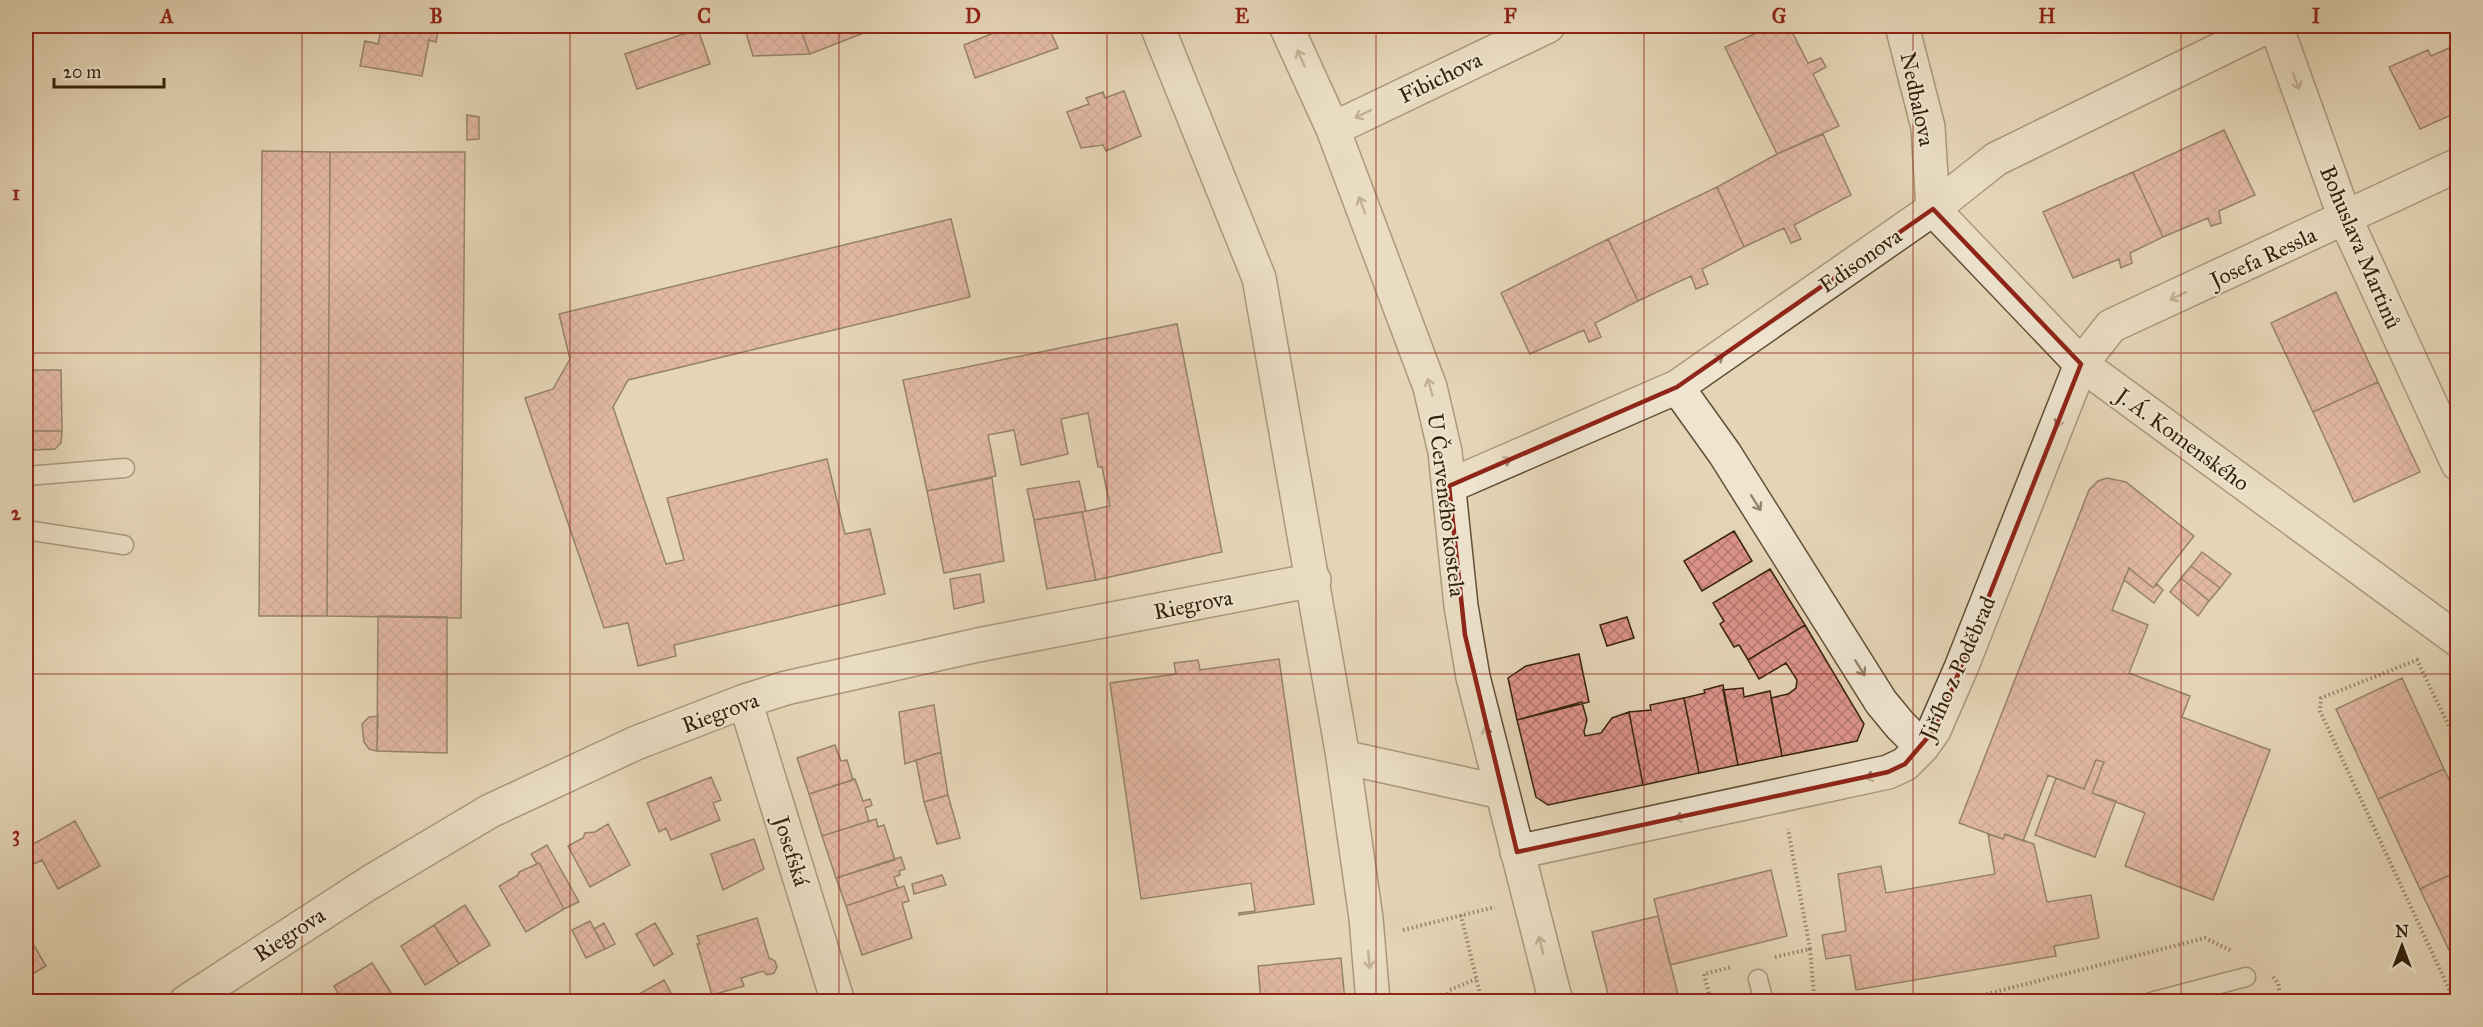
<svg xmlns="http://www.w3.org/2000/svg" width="2483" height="1027" font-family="'IM FELL Great Primer',serif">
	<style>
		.building { fill: url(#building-cross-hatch); stroke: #35220a; stroke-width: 1.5 }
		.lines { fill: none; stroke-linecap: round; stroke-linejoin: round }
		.lane-casing { stroke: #614f35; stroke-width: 21 }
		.street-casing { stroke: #614f35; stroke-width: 36 }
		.path { stroke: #35220a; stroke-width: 4; stroke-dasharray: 1.5 3; stroke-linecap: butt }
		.lane { stroke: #eee4d0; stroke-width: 18 }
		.street { stroke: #eee4d0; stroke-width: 33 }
		.oneway { stroke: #92836d }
		.marked { fill: none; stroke: #8f2418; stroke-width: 4.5; stroke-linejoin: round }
		.grid { fill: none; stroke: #8f2418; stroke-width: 1.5; stroke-opacity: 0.55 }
		.labels { text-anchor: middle; stroke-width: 4.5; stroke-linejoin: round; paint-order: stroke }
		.street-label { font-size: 22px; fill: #35220a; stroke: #eee4d0 }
		.neatline { fill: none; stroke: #8f2418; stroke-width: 2 }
		.grid-label { font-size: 20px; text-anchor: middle; font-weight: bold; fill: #8f2418 }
	</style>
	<defs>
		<pattern id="building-cross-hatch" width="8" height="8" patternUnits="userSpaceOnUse" patternTransform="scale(1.5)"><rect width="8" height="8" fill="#de948c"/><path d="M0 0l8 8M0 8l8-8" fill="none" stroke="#b57871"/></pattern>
	</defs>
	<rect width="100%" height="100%" fill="#e5d5b7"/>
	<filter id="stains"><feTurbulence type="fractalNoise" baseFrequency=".00333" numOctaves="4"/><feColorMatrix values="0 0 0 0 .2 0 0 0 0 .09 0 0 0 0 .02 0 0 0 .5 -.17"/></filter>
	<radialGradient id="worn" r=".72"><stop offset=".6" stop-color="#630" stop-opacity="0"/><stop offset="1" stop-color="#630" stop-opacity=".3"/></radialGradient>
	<!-- building -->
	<path class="building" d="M 378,26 L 439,26 L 436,42 L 429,40 L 422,76 L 360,66 L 365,41 L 378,44 L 381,31 L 377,31 Z
		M 744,26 L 799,26 L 810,54 L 753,56 Z
		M 799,26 L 870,26 L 871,30 L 810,54 Z
		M 1011,26 L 1048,26 L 1058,48 L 975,78 L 964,45 Z
		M 1772,26 L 1789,26 L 1808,63 L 1821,58 L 1826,67 L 1813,74 L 1839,126 L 1777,154 L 1725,47 Z
		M 698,29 L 710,64 L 637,89 L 625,54 Z
		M 2458,44 L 2458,112 L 2420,129 L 2389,67 L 2428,50 L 2431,56 Z
		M 1124,91 L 1141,136 L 1106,151 L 1103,145 L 1081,148 L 1067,112 L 1089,104 L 1086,98 L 1103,92 L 1105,98 Z
		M 467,115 L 479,117 L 479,139 L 467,140 Z
		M 2224,130 L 2255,195 L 2219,211 L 2221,223 L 2211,226 L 2208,218 L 2163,237 L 2133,172 Z
		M 1823,134 L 1851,195 L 1794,225 L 1801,239 L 1791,243 L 1784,228 L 1744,247 L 1717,187 L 1777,154 Z
		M 262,151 L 330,152 L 327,616 L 259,616 Z
		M 330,152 L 465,152 L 461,618 L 327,616 Z
		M 2133,172 L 2163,237 L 2130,253 L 2132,263 L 2121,268 L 2119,259 L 2073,278 L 2043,212 Z
		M 1717,187 L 1744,247 L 1702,269 L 1708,284 L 1696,289 L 1691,276 L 1638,301 L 1608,239 Z
		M 951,219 L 970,297 L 628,380 L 613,407 L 666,564 L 684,560 L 667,498 L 827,459 L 845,534 L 870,529 L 885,594 L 674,645 L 676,656 L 638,666 L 628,623 L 604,628 L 525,398 L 553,389 L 570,359 L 559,314 Z
		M 1608,239 L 1638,301 L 1595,323 L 1601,337 L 1589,342 L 1584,330 L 1530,354 L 1501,293 Z
		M 2336,292 L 2378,382 L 2313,412 L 2271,323 Z
		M 1177,324 L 1222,552 L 1096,580 L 1082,512 L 1110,506 L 1102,467 L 1098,467 L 1088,413 L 1061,419 L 1068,454 L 1021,465 L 1014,430 L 988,435 L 996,476 L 927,491 L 903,380 Z
		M 29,370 L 61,370 L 62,431 L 27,431 Z
		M 2378,382 L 2420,472 L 2354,502 L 2313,412 Z
		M 27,431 L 62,431 L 61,443 L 55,449 L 35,450 L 27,441 Z
		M 992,478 L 1004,561 L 944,573 L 927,491 Z
		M 2107,478 L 2126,482 L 2194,536 L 2153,588 L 2129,568 L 2112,610 L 2148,625 L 2129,673 L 2190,696 L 2182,717 L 2270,750 L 2213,900 L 2125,866 L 2145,813 L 2092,793 L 2104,762 L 2096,760 L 2084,789 L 2048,775 L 2023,841 L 2005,834 L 2003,839 L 1959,823 L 2089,490 L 2098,481 Z
		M 1079,481 L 1086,511 L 1034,520 L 1027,489 Z
		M 1082,512 L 1096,580 L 1047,589 L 1034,520 Z
		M 1734,531 L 1752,561 L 1702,591 L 1684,561 Z
		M 2202,552 L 2231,574 L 2220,588 L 2191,566 Z
		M 2191,566 L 2220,588 L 2209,601 L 2181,578 Z
		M 2129,568 L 2153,588 L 2157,584 L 2163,590 L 2154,603 L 2124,580 Z
		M 1770,569 L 1805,625 L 1748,660 L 1739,645 L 1734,647 L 1720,624 L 1724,621 L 1713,603 Z
		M 980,574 L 984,602 L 954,609 L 950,579 Z
		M 2181,578 L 2209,601 L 2198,616 L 2170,592 Z
		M 378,616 L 447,617 L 447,753 L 377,751 Z
		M 1627,617 L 1634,638 L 1607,646 L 1600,625 Z
		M 1805,625 L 1864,724 L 1857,741 L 1782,756 L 1771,698 L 1788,694 L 1796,688 L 1797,680 L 1786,663 L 1759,679 L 1748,660 Z
		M 1579,654 L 1589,702 L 1517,720 L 1508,678 L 1526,666 Z
		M 1279,659 L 1314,904 L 1239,915 L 1239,913 L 1255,911 L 1251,883 L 1141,899 L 1110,683 L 1176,674 L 1174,663 L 1198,660 L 1200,670 Z
		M 2402,678 L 2444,769 L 2378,799 L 2336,709 Z
		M 1723,685 L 1738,765 L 1699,773 L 1684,698 L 1705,693 L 1704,690 Z
		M 1743,688 L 1744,697 L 1770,691 L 1782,756 L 1738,765 L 1723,690 Z
		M 1684,698 L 1699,773 L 1643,785 L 1629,712 L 1651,710 L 1650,705 Z
		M 1582,702 L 1587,720 L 1584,731 L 1585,736 L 1601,733 L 1612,718 L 1629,712 L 1643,785 L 1548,805 L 1536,797 L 1517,720 Z
		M 934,705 L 941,752 L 905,764 L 899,712 Z
		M 378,716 L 377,751 L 369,749 L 364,742 L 362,724 L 369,717 Z
		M 835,745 L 841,761 L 847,760 L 853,780 L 809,794 L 797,758 Z
		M 941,752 L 948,795 L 924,802 L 916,760 Z
		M 2096,760 L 2104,762 L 2092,793 L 2116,801 L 2095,857 L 2035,835 L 2056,778 L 2084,789 Z
		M 2444,769 L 2458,798 L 2458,871 L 2420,889 L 2378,799 Z
		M 711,777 L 721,800 L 713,803 L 720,820 L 671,840 L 666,828 L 659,832 L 647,803 Z
		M 855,779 L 863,801 L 870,799 L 872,805 L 865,808 L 869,821 L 822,836 L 809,794 Z
		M 948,795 L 960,838 L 937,844 L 924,802 Z
		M 876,819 L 878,827 L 884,825 L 895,860 L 836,878 L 822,836 Z
		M 75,821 L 100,866 L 58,889 L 42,860 L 30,866 L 26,857 L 26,848 Z
		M 608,824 L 630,865 L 590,887 L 568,846 L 583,838 L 585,833 L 595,832 Z
		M 1988,834 L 2003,839 L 2005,834 L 2034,844 L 2047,902 L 2091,895 L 2099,938 L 2054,946 L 2056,956 L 1856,990 L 1850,955 L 1826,959 L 1822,935 L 1846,931 L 1838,874 L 1881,866 L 1886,893 L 1995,874 Z
		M 754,839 L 764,869 L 723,890 L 711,854 Z
		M 547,845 L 579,902 L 564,909 L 539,863 L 537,864 L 531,854 Z
		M 901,857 L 905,869 L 899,871 L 900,875 L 894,877 L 898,888 L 846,906 L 836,878 Z
		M 539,863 L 564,909 L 526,932 L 499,886 L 518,875 L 519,872 Z
		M 1771,870 L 1787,936 L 1670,965 L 1654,899 Z
		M 2458,871 L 2458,969 L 2420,889 Z
		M 942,875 L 946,885 L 914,894 L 912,884 Z
		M 904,886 L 909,901 L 902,903 L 912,938 L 862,955 L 846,906 Z
		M 465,905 L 490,945 L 459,964 L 434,925 Z
		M 1658,916 L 1680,1002 L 1610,1002 L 1592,932 Z
		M 757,918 L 769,958 L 775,961 L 777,967 L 774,973 L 767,975 L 763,971 L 741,978 L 744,986 L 712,995 L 697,944 L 700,944 L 697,936 Z
		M 590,921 L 605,949 L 586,958 L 572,930 Z
		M 604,923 L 615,944 L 605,949 L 594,929 Z
		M 655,923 L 673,954 L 654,966 L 636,934 Z
		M 434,925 L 459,964 L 425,985 L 401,946 Z
		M 26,932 L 46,966 L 26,978 Z
		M 1341,958 L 1345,1002 L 1261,1002 L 1258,966 Z
		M 372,963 L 397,1002 L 343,1002 L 334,986 Z
		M 664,980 L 676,1002 L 625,1002 Z
		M 458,995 L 462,1002 L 447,1002 Z"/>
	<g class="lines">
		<!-- lane casing -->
		<g class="lane-casing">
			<path id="lane" d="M 26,476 L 125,468
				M 26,530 L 124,545
				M 1758,979 L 1764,1002
				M 2151,1002 L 2246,977"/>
		</g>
		<!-- street casing -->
		<g class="street-casing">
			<path id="street" d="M 1157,26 L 1259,278 L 1343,757 L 1366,918 L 1373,1002
				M 1286,26 L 1333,129 L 1430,387 L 1445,452 L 1461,606 L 1473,677 L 1556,1002
				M 1902,26 L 1928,127 L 1933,209
				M 2276,26 L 2345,218 L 2458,464
				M 1333,129 L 1548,26
				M 1933,209 L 2081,364 L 2458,640
				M 1677,387 L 1725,454 L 1881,702 L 1900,725 L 1922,747
				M 1449,486 L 1677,387 L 1933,209 L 1996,159 L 2268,26
				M 745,701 L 838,1002
				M 1343,757 L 1501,792
				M 1517,852 L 1888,772 L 1905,764 L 1922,747 L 1934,730 L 1961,668 L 2081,364 L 2111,326 L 2458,165
				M 186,1002 L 369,883 L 490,811 L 636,743 L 745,701 L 786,688 L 978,645 L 1314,580"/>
		</g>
		<!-- path -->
		<path class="path" d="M 1461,915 L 1482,1002
			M 1403,930 L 1495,907
			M 1810,949 L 1814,994 L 1822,1002
			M 1775,957 L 1810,949 L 1788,829
			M 2273,977 L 2278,983 L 2281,1002
			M 1444,1002 L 1450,990 L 1476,979
			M 1711,1002 L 1704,974 L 1732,967
			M 1956,1002 L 2205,938 L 2232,951
			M 2455,1002 L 2320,711 L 2321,698 L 2417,660 L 2458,745"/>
		<!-- lane -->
		<use href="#lane" class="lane"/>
		<!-- street -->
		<use href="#street" class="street"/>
	</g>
	<!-- one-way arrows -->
	<defs><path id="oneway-shaft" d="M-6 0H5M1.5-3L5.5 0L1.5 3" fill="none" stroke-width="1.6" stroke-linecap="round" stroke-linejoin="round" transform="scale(1.5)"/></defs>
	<g class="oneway">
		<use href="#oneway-shaft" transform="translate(1301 58) rotate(-114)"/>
		<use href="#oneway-shaft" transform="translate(2296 81) rotate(70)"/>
		<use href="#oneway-shaft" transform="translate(1363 114) rotate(154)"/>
		<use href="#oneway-shaft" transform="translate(1362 205) rotate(-111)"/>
		<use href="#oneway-shaft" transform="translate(2178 296) rotate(155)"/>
		<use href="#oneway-shaft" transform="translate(1716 360) rotate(-35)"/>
		<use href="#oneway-shaft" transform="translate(1430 387) rotate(-106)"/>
		<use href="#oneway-shaft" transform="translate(2060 419) rotate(112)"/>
		<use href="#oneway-shaft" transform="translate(1503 462) rotate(-23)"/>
		<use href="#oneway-shaft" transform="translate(1756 503) rotate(58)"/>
		<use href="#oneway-shaft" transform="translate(1860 668) rotate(58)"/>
		<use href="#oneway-shaft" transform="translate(1487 735) rotate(-104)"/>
		<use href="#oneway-shaft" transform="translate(1874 776) rotate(167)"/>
		<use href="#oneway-shaft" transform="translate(1683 817) rotate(168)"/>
		<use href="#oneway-shaft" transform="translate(1541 945) rotate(-104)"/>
		<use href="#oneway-shaft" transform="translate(1369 960) rotate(85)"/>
	</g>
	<!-- marked area -->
	<path d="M0 0H2483V1027H0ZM 1933,209 L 2081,364 L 1951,692 L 1934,730 L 1905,764 L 1888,772 L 1517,852 L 1465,635 L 1449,486 L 1677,387 Z" fill="#e5d5b7" fill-opacity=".55" fill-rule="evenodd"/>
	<path class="marked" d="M 1933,209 L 2081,364 L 1951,692 L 1934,730 L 1905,764 L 1888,772 L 1517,852 L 1465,635 L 1449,486 L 1677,387 Z"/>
	<!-- grid -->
	<path class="grid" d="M 302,26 L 302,1002M 570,26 L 570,1002M 839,26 L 839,1002M 1107,26 L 1107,1002M 1376,26 L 1376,1002M 1644,26 L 1644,1002M 1913,26 L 1913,1002M 2181,26 L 2181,1002M 26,353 L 2458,353M 26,674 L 2458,674"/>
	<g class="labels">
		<!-- street labels -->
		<g class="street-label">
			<text transform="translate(1440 77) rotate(-26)" y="8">Fibichova</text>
			<text transform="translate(1918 99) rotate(78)" y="8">Nedbalova</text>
			<text transform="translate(2361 247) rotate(67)" y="8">Bohuslava Martinů</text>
			<text transform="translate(2263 257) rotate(-25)" y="8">Josefa Ressla</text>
			<text transform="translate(1860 260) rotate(-35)" y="8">Edisonova</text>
			<text transform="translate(2183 439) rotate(36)" y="8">J. Á. Komenského</text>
			<text transform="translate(1447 505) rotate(83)" y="8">U Červeného kostela</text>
			<text transform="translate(1193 604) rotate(-11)" y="8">Riegrova</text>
			<text transform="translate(1957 668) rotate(-66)" y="8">Jiřího z Poděbrad</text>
			<text transform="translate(720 712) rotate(-20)" y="8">Riegrova</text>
			<text transform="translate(792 851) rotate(72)" y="8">Josefská</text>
			<text transform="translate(289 934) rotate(-33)" y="8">Riegrova</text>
		</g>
	</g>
	<!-- margin -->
	<rect width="2483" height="1027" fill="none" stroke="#e5d5b7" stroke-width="66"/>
	<!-- north arrow -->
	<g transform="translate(2402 946)" stroke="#eee4d0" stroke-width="4.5" paint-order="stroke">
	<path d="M0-4.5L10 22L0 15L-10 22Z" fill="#35220a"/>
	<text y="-9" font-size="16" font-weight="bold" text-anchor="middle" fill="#35220a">N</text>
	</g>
	<!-- scale -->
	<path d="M54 78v9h110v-9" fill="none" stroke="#35220a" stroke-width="3"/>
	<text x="63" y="78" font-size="18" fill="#35220a" stroke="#eee4d0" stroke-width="4.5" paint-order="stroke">20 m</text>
	<rect x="33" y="33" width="2417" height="961" class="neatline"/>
	<g class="grid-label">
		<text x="167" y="23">A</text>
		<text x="436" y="23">B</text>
		<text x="704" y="23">C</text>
		<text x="973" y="23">D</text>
		<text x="1242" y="23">E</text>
		<text x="1510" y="23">F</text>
		<text x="1779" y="23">G</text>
		<text x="2047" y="23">H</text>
		<text x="2316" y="23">I</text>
		<text x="16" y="200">1</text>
		<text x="16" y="520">2</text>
		<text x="16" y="841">3</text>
	</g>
	<rect width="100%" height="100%" filter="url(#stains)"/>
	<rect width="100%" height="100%" fill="url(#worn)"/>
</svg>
